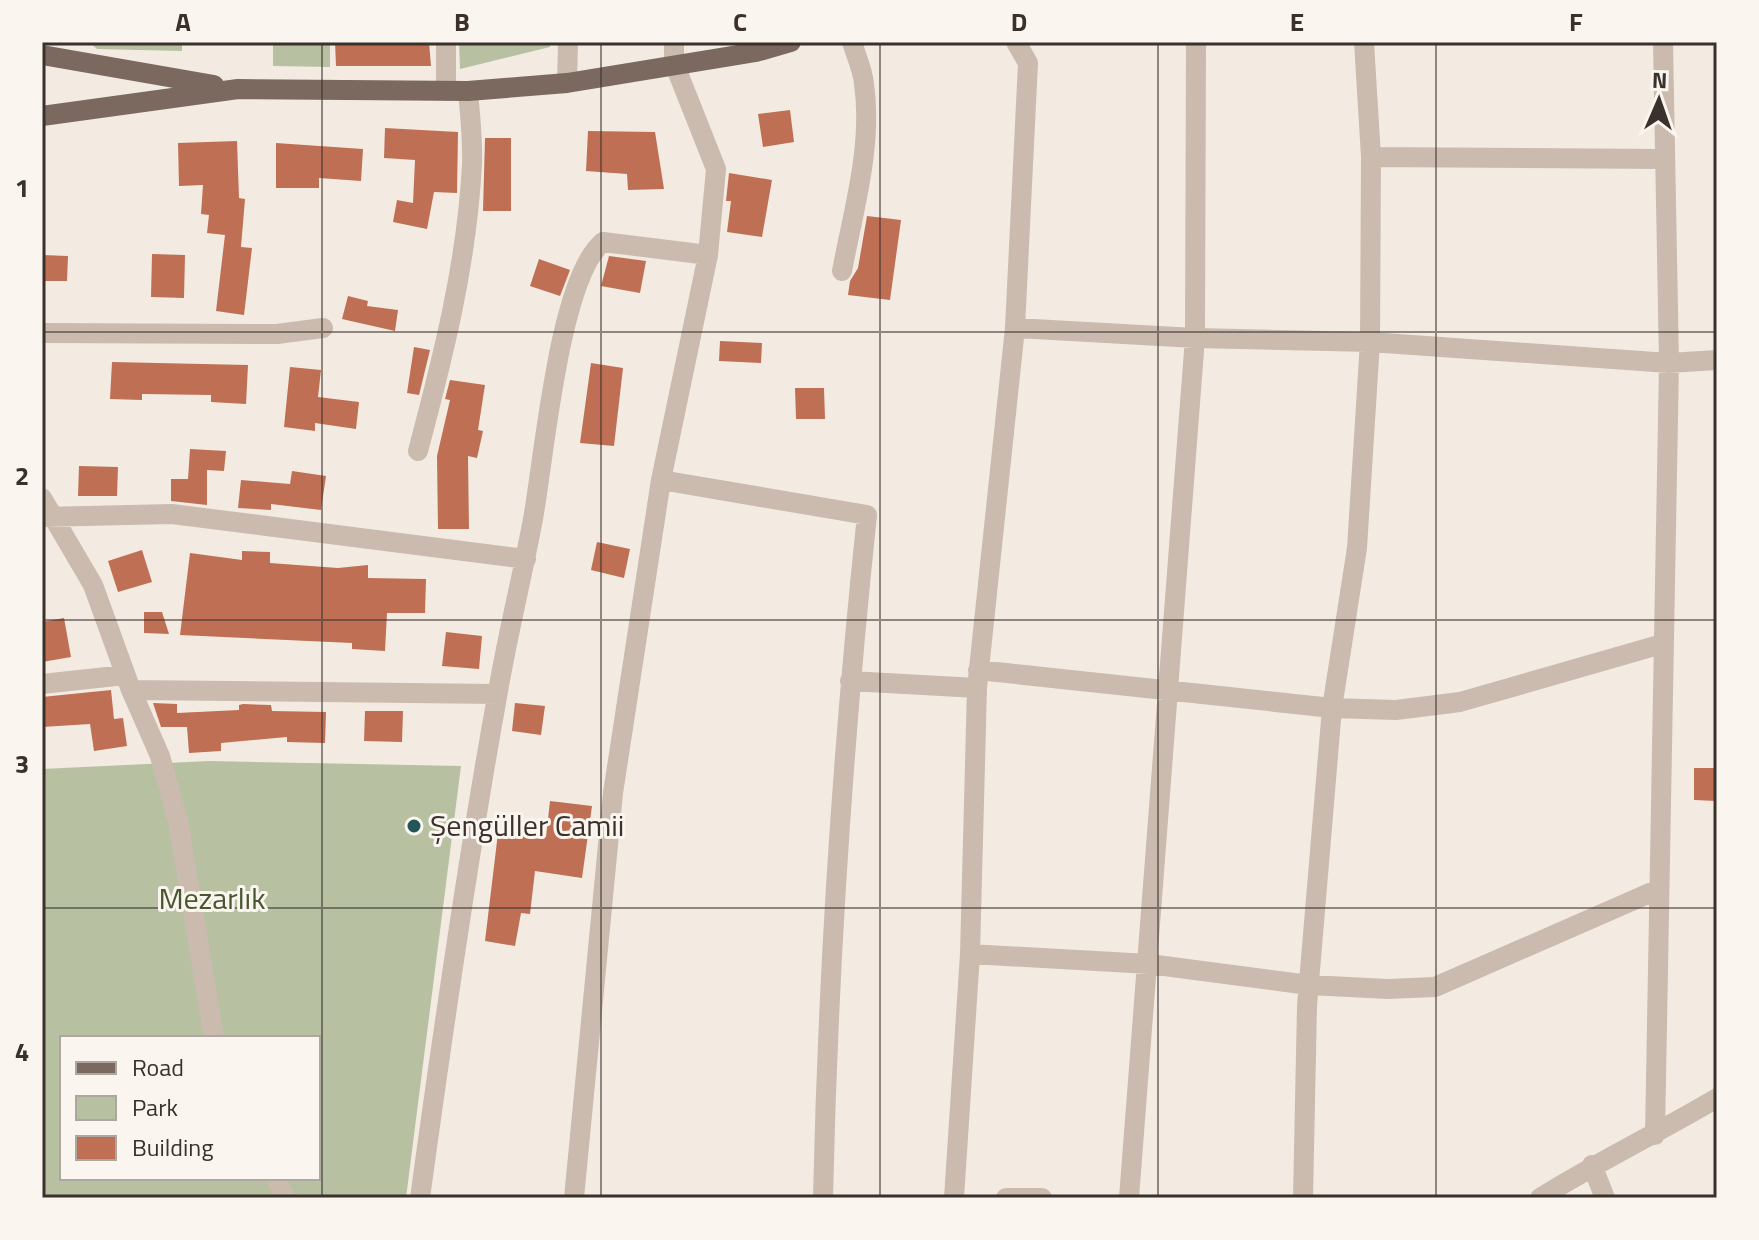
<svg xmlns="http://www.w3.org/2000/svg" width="1759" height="1240" font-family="'Titillium Web',sans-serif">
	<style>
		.green { fill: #b7c1a2; fill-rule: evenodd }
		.building { fill: #bf6f54 }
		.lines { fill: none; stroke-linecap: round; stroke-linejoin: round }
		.minor { stroke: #cbbbae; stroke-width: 20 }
		.major { stroke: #7b685e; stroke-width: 20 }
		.grid { fill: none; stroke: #3a312c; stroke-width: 2; stroke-opacity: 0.55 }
		.poi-dot { fill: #235559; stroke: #faf5ef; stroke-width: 3 }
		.labels { text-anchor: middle; stroke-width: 6; stroke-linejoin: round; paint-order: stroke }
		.poi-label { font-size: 30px; fill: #3a312c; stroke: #faf5ef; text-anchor: start }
		.park-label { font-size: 30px; fill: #495731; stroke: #faf5ef }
		.neatline { fill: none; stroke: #3a312c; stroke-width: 3 }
		.grid-label { font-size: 26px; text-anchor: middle; font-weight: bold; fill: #3a312c }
	</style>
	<rect width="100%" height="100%" fill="#f3ebe2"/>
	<!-- green -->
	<path class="green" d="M 89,42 L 182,42 L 182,51 L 97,49 Z
		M 273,42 L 330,42 L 330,67 L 273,66 Z
		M 459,42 L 550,42 L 550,47 L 460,69 Z
		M 209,761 L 461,766 L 406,1198 L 42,1198 L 42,769 ZM 62,1038 L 318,1038 L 318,1178 L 62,1178 Z"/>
	<!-- building -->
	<path class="building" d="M 335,42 L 429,42 L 431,66 L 336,66 Z
		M 790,110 L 794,142 L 763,147 L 758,114 Z
		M 385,128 L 458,132 L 457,193 L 434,192 L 427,229 L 393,222 L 397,200 L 413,203 L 415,160 L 384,158 Z
		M 588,131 L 655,132 L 664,189 L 628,190 L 627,174 L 586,171 Z
		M 485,138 L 511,138 L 511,211 L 483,211 Z
		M 237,141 L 239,198 L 245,199 L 241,247 L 252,248 L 244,315 L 216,311 L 225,235 L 207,233 L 209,215 L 201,214 L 203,185 L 179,186 L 178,143 Z
		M 276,143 L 363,149 L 361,181 L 319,178 L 319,188 L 276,188 Z
		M 729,173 L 772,180 L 762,237 L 727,232 L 731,201 L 726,201 Z
		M 867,216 L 901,220 L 890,300 L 848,295 L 850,281 L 858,268 Z
		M 152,254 L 185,255 L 184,298 L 151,297 Z
		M 42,255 L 68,256 L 67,281 L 42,281 Z
		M 609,256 L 646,261 L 640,293 L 601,286 Z
		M 539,259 L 570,270 L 560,296 L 530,286 Z
		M 348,296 L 368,301 L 367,306 L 398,310 L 395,331 L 342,319 Z
		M 720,341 L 762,343 L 761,363 L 719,361 Z
		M 414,347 L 430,350 L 419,395 L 407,393 Z
		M 112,362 L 248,365 L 246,404 L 211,402 L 211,395 L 142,394 L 142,400 L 110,399 Z
		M 591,363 L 623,368 L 614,446 L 580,443 Z
		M 290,367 L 321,370 L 318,397 L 359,402 L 356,429 L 315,423 L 315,431 L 284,427 Z
		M 450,380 L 485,385 L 478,430 L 483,431 L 477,458 L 468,456 L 469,529 L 438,529 L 437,456 L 450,400 L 445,399 Z
		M 795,388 L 824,388 L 825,419 L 796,419 Z
		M 190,449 L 226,451 L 224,471 L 207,470 L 207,505 L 171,501 L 171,479 L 188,479 Z
		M 79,466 L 118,467 L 117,496 L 78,496 Z
		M 292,471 L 326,476 L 321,510 L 271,504 L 271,510 L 238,508 L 241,480 L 290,484 Z
		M 597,542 L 630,549 L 624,578 L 591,570 Z
		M 142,550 L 152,582 L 118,592 L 108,561 Z
		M 242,551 L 270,552 L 270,563 L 338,568 L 368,565 L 368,578 L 426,579 L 425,613 L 387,613 L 385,651 L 352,649 L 352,643 L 180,635 L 190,553 L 242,560 Z
		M 144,612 L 162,612 L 169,634 L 144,633 Z
		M 64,618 L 71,657 L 42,662 L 42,622 Z
		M 446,632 L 482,636 L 479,669 L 442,666 Z
		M 111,690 L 114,719 L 123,718 L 127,746 L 94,751 L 90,724 L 42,727 L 42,697 Z
		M 153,703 L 177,704 L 177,713 L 239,710 L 239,705 L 243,704 L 271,705 L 272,711 L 326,712 L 325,743 L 287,742 L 287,737 L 221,743 L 221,751 L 189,753 L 187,727 L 161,727 Z
		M 515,703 L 545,706 L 541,735 L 512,731 Z
		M 365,711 L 403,711 L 402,742 L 364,741 Z
		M 1694,768 L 1717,768 L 1717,801 L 1694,800 Z
		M 550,801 L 592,806 L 582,878 L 535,871 L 530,914 L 521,913 L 515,946 L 485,941 L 498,833 L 546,837 Z"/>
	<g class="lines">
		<!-- minor -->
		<path class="minor" d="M 446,42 L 446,91
			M 567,83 L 568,42
			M 1371,157 L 1665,159
			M 842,271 C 853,212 873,145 864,84 C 863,70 856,56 852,42
			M 1015,328 L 1195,338 L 1370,342 L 1669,363 L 1717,360
			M 42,333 L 277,334 L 323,328
			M 418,451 C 443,357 467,263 472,164 C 473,140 470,115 468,91
			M 661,480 L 867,515 C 843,743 828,969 823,1198
			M 42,498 L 93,585 L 131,690 L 160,756 L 178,821 L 214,1038
			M 42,517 L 172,514 L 526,559
			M 978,670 L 1332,708 L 1396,710 L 1460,702 L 1662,644
			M 850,681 L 977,688
			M 42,684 L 125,675
			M 131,690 L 497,694
			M 970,954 L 1149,964 L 1309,985 L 1388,989 L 1435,987 L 1659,889
			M 1655,1135 L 1669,363 L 1663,42
			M 1592,1165 L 1605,1198
			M 276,1178 L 285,1198
			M 420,1198 C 443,1030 467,863 497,697 C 507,637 522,578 533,519 C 544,459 559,277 603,242 L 708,255
			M 574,1198 L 613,793 L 661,480 L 708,255 L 716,169 L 674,63 L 674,42
			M 954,1198 L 970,954 L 977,688 L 1015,328 L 1028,63 L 1016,42
			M 1006,1198 L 1042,1198
			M 1129,1198 L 1195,338 L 1196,42
			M 1303,1198 L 1307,1006 L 1332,708 L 1357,548 L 1370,342 L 1371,157 L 1364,42
			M 1540,1198 C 1597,1162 1658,1133 1717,1098"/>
		<!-- major -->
		<path class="major" d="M 42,55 L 214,85
			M 42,116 L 238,89 L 468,91 L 567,83 L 756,52 L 791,42"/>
	</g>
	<!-- grid -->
	<path class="grid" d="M 322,42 L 322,1198M 601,42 L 601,1198M 880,42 L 880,1198M 1158,42 L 1158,1198M 1436,42 L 1436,1198M 42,332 L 1717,332M 42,620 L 1717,620M 42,908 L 1717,908"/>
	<!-- markers -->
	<circle class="poi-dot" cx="414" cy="826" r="8"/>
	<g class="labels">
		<!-- poi labels -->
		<g class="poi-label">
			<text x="430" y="836">Şengüller Camii</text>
		</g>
		<!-- park labels -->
		<g class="park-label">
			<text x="212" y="909">Mezarlık</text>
		</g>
	</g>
	<!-- border -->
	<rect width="1759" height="1240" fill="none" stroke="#faf5ef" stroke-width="88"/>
	<!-- legend -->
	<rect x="60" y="1036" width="260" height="144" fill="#faf5ef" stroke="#ada7a1" stroke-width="2"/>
	<rect x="76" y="1062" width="40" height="12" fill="#7b685e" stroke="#ada7a1" stroke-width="2"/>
	<text x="132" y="1076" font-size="24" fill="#3a312c">Road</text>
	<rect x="76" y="1096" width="40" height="24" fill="#b7c1a2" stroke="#ada7a1" stroke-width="2"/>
	<text x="132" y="1116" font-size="24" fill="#3a312c">Park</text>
	<rect x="76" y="1136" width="40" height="24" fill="#bf6f54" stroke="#ada7a1" stroke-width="2"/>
	<text x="132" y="1156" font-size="24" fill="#3a312c">Building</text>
	<!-- north arrow -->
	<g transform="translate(1659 100) rotate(2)" stroke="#faf5ef" stroke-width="6" paint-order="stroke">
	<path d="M0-6L14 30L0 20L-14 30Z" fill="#3a312c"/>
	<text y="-12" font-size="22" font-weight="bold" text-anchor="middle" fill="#3a312c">N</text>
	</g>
	<rect x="44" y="44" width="1671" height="1152" class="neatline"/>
	<g class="grid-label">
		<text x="183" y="31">A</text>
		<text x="462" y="31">B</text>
		<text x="740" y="31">C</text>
		<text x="1019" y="31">D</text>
		<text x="1297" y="31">E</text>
		<text x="1576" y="31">F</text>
		<text x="22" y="197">1</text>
		<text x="22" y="485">2</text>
		<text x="22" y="773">3</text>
		<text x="22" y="1061">4</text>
	</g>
</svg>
